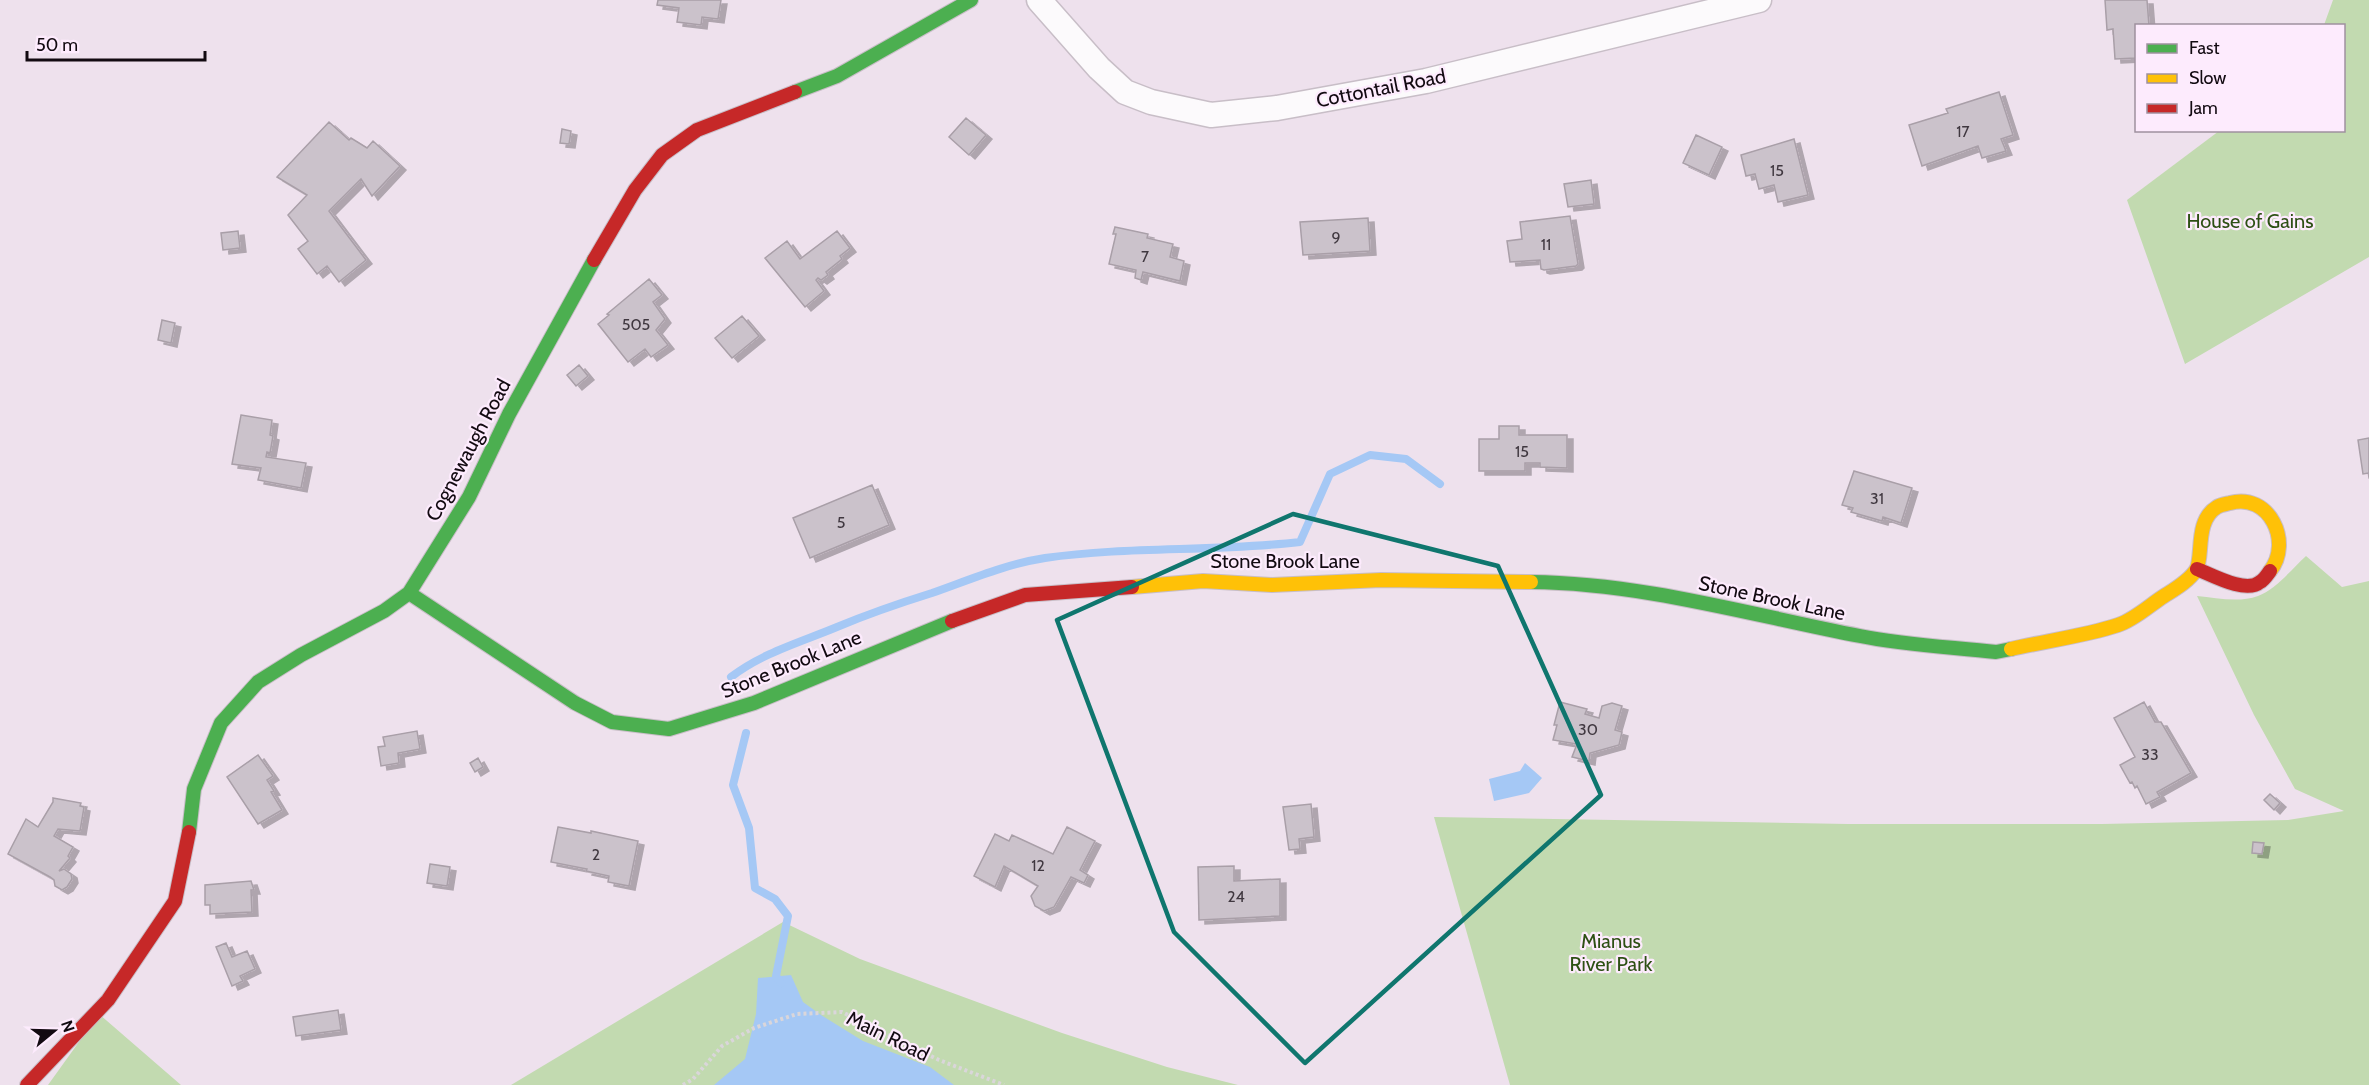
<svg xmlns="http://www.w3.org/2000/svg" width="2369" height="1085" font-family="Cabin,sans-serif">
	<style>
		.green { fill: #c2dab0 }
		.water { fill: #a5c8f5 }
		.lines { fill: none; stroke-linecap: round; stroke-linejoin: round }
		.stream { stroke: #a5c8f5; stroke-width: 8 }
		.building { fill: #cbc2cb; stroke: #a99fa8; stroke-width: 1.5; filter: url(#shadow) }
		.street-casing { stroke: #c8bec7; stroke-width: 27 }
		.fast-casing { stroke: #c8bec7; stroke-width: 16 }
		.slow-casing { stroke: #c8bec7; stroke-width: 16 }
		.jam-casing { stroke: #c8bec7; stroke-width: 16 }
		.path { stroke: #dad6da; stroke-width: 4; stroke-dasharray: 3 3; stroke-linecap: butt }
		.street { stroke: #fcfafc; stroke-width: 24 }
		.fast { stroke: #4caf50; stroke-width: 14 }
		.slow { stroke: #ffc107; stroke-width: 14 }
		.jam { stroke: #c62828; stroke-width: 14 }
		.marked { fill: none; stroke: #0f766e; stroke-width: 4.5; stroke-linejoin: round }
		.labels { text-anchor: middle; stroke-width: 4.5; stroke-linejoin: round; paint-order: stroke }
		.number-label { font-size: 16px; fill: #403840 }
		.street-label { font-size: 20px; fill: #120a11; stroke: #fdebfd }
		.park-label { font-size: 20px; fill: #2d5014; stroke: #fdebfd }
	</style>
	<defs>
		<filter id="shadow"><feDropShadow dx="6" dy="4" stdDeviation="0" flood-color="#0004"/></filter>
	</defs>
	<rect width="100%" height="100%" fill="#eee1ed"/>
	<!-- green -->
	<path class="green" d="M 2333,0 L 2369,0 L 2369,257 L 2185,364 L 2127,200 L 2219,131 L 2344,130 L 2344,26 L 2324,25 Z
		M 2306,556 L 2342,587 L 2369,581 L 2369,1085 L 1510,1085 L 1434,817 L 1848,824 L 2102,824 L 2288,820 L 2344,811 L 2295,789 L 2254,715 L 2197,596 C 2217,598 2239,603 2258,596 C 2276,589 2292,569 2306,556 Z
		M 783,922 L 860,959 L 1062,1033 L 1167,1067 L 1238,1085 L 511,1085 Z
		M 99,1014 L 181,1085 L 48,1085 Z"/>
	<!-- water -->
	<path class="water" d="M 1525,763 L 1542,778 L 1529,793 L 1494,801 L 1489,779 L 1520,771 Z
		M 791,975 L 803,1002 L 821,1015 L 863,1041 L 930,1067 L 954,1085 L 714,1085 L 745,1059 L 756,1014 L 758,978 Z"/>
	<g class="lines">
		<!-- stream -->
		<path class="stream" d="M 731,677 C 762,653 801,642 837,627 C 868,614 900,603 932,593 C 969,580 1006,564 1045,558 C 1128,546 1215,552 1300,542 L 1330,474 L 1370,455 L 1406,459 L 1440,484
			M 746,733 L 733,785 L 749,828 L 755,888 L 775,899 L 788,916 L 776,976 L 781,983"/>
	</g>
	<!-- building -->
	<path class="building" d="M 658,0 L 721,0 L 718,19 L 702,17 L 701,25 L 677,22 L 679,8 L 657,5 Z
		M 2105,0 L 2147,0 L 2149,26 L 2136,26 L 2136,58 L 2115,59 L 2113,29 L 2107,30 Z
		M 1999,92 L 2013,135 L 2001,139 L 2006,151 L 1982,158 L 1978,146 L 1922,166 L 1909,125 L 1948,113 L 1946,109 Z
		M 966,118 L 986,135 L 969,155 L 949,137 Z
		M 329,122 L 349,140 L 351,138 L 367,148 L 373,141 L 400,166 L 372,196 L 361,179 L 329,211 L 366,260 L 339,282 L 327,266 L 317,274 L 298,249 L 308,241 L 288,215 L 307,195 L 277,177 Z
		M 562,129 L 571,131 L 569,144 L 560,143 Z
		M 1696,135 L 1722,147 L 1709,175 L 1683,163 Z
		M 1794,139 L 1808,195 L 1778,202 L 1774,185 L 1759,189 L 1755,174 L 1746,176 L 1741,155 Z
		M 1591,180 L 1594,204 L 1568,207 L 1564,184 Z
		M 1570,216 L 1578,264 L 1576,266 L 1544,270 L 1541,269 L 1540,260 L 1510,262 L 1507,241 L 1522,239 L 1520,222 Z
		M 1368,218 L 1370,251 L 1303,255 L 1300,222 Z
		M 1115,227 L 1148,234 L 1147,238 L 1173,244 L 1170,257 L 1184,261 L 1180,281 L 1143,272 L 1141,280 L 1135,278 L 1136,270 L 1109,264 L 1116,234 L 1113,234 Z
		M 238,231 L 240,248 L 223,250 L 221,233 Z
		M 837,231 L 850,248 L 840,256 L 842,259 L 826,272 L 828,275 L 821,280 L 818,278 L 816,280 L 824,291 L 805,307 L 765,258 L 787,241 L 800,259 Z
		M 649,279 L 662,295 L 653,302 L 665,319 L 656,330 L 668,345 L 651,357 L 645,349 L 628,362 L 598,324 L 609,315 L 607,314 Z
		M 742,316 L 759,336 L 732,358 L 715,338 Z
		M 162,320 L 175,323 L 171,343 L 158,340 Z
		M 579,365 L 588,376 L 576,386 L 567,375 Z
		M 241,415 L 272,420 L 270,435 L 273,436 L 270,453 L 267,452 L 266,457 L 306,463 L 301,488 L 258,480 L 261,468 L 232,464 Z
		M 1499,426 L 1519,426 L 1519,435 L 1567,435 L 1567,468 L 1540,467 L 1540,463 L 1525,463 L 1525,471 L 1479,471 L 1479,439 L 1499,439 Z
		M 2369,438 L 2369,473 L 2363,474 L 2358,440 Z
		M 1854,471 L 1912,488 L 1901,523 L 1883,517 L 1882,521 L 1851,512 L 1853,508 L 1842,505 Z
		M 872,485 L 889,525 L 810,558 L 793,518 Z
		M 1560,702 L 1587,709 L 1585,714 L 1599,718 L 1602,706 L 1612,703 L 1622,706 L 1615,730 L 1622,732 L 1619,745 L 1590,753 L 1589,761 L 1572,757 L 1577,744 L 1553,740 L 1557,725 L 1554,725 Z
		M 2144,702 L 2155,722 L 2161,722 L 2191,773 L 2157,792 L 2160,797 L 2146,804 L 2137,786 L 2135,788 L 2132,782 L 2130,783 L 2120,765 L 2135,757 L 2114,718 Z
		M 417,731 L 420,749 L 398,753 L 399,763 L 381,766 L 378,747 L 385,746 L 383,737 Z
		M 258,755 L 273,776 L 267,780 L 274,791 L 271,792 L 282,810 L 258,824 L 227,777 Z
		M 478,758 L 483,767 L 475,772 L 470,763 Z
		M 2270,794 L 2280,803 L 2274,810 L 2264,800 Z
		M 53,798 L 81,803 L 80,806 L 84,807 L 80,831 L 58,829 L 54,836 L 73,847 L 68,856 L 70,858 L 59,871 L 64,869 L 71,874 L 72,879 L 67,887 L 62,890 L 55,886 L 54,880 L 50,877 L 8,854 L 26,819 L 38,827 L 53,802 Z
		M 1311,804 L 1314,837 L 1299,839 L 1300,849 L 1289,850 L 1283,807 Z
		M 558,827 L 591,833 L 591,831 L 638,841 L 629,886 L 608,882 L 609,876 L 586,871 L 587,869 L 551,862 Z
		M 1067,827 L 1095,841 L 1080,870 L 1088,875 L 1084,883 L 1071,877 L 1054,907 L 1044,911 L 1035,906 L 1031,896 L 1038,886 L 1004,866 L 995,887 L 974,876 L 995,834 L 1009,841 L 1012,835 L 1053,854 Z
		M 2253,842 L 2264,843 L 2262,854 L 2252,853 Z
		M 430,864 L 450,867 L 447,886 L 427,883 Z
		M 1234,866 L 1234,881 L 1280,879 L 1280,916 L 1199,920 L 1198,867 Z
		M 251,881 L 254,890 L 251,890 L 252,912 L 210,914 L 210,905 L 205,905 L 205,885 Z
		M 226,943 L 232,957 L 247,951 L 255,969 L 240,976 L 243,981 L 232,986 L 216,947 Z
		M 338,1010 L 341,1030 L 296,1036 L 293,1017 Z"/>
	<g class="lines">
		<!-- street casing -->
		<g class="street-casing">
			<path id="street" d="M 1039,0 L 1099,68 L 1125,92 L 1151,102 L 1211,115 L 1277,108 L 1426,81 L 1759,0"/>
		</g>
		<!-- fast casing -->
		<g class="fast-casing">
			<path id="fast" d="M 795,92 L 837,76 L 971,0
				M 1531,582 C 1642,583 1751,615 1860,636 C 1904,645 1951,647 1996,652 L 2011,649
				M 409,593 L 575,703 L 612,722 L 669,729 L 754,703 L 952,621
				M 189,832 L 194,789 L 221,723 L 258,682 L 301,655 L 384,611 L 409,593 L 469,497 L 509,414 L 594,260"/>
		</g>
		<!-- slow casing -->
		<g class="slow-casing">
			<path id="slow" d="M 1132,587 L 1203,581 L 1272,585 L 1381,580 L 1531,582
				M 2011,649 C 2045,641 2085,636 2118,625 C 2134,620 2150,605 2164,596 C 2175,589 2189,581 2196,570 C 2204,557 2194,521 2217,507 C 2220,505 2226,504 2230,503 C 2269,492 2293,542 2270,571"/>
		</g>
		<!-- jam casing -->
		<g class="jam-casing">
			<path id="jam" d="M 594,260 L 635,190 L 662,155 L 697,130 L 795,92
				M 2197,569 C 2212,575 2246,594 2260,582 C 2264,580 2267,575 2270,571
				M 952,621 L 1025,595 L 1132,587
				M 27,1085 L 108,1000 L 175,901 L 189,832"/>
		</g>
		<!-- path -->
		<path class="path" d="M 683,1085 L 693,1079 L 722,1046 L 754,1028 L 797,1014 L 842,1012 L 939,1060 L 1004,1085"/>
		<!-- street -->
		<use href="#street" class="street"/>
		<!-- fast -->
		<use href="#fast" class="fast"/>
		<!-- slow -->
		<use href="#slow" class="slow"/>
		<!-- jam -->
		<use href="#jam" class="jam"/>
	</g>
	<!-- marked area -->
	<path class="marked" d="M 1293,514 L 1498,566 L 1601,795 L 1305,1063 L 1174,932 L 1057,620 Z"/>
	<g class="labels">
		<!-- number labels -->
		<g class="number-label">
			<text x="1963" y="137">17</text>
			<text x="1777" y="176">15</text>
			<text x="1336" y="243">9</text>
			<text x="1546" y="250">11</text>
			<text x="1145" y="262">7</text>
			<text x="636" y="330">505</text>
			<text x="1522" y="457">15</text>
			<text x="1877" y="504">31</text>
			<text x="841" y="528">5</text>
			<text x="1588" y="735">30</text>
			<text x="2150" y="760">33</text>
			<text x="596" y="860">2</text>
			<text x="1038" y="871">12</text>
			<text x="1236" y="902">24</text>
		</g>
		<!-- street labels -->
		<g class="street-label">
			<text transform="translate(1381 88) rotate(-11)" y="7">Cottontail Road</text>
			<text transform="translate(468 450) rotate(-62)" y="7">Cognewaugh Road</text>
			<text x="1285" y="568">Stone Brook Lane</text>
			<text transform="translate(1772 598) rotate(12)" y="7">Stone Brook Lane</text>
			<text transform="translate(791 664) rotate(-22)" y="7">Stone Brook Lane</text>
			<text transform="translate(888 1036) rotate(26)" y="7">Main Road</text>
		</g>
		<!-- park labels -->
		<g class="park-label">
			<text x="2250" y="228">House of Gains</text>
			<text x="1611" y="948">Mianus<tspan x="1611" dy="23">River Park</tspan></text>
		</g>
	</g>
	<!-- legend -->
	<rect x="2135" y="24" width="210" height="108" fill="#fdebfd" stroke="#9f919f" stroke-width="1.5"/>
	<rect x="2147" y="44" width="30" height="9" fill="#4caf50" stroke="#9f919f" stroke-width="1.5"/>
	<text x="2189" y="54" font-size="18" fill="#120a11">Fast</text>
	<rect x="2147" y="74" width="30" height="9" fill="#ffc107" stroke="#9f919f" stroke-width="1.5"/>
	<text x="2189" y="84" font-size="18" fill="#120a11">Slow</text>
	<rect x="2147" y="104" width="30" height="9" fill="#c62828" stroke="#9f919f" stroke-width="1.5"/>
	<text x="2189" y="114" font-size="18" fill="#120a11">Jam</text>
	<!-- north arrow -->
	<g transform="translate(54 1031) rotate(71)" stroke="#fdebfd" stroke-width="4.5" paint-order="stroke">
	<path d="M0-4.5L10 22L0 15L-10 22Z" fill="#120a11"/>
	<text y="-9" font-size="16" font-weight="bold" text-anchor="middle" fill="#120a11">N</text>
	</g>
	<!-- scale -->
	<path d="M27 51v9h178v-9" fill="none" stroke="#120a11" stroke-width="3"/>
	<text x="36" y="51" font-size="18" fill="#120a11" stroke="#fdebfd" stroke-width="4.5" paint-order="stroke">50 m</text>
</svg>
